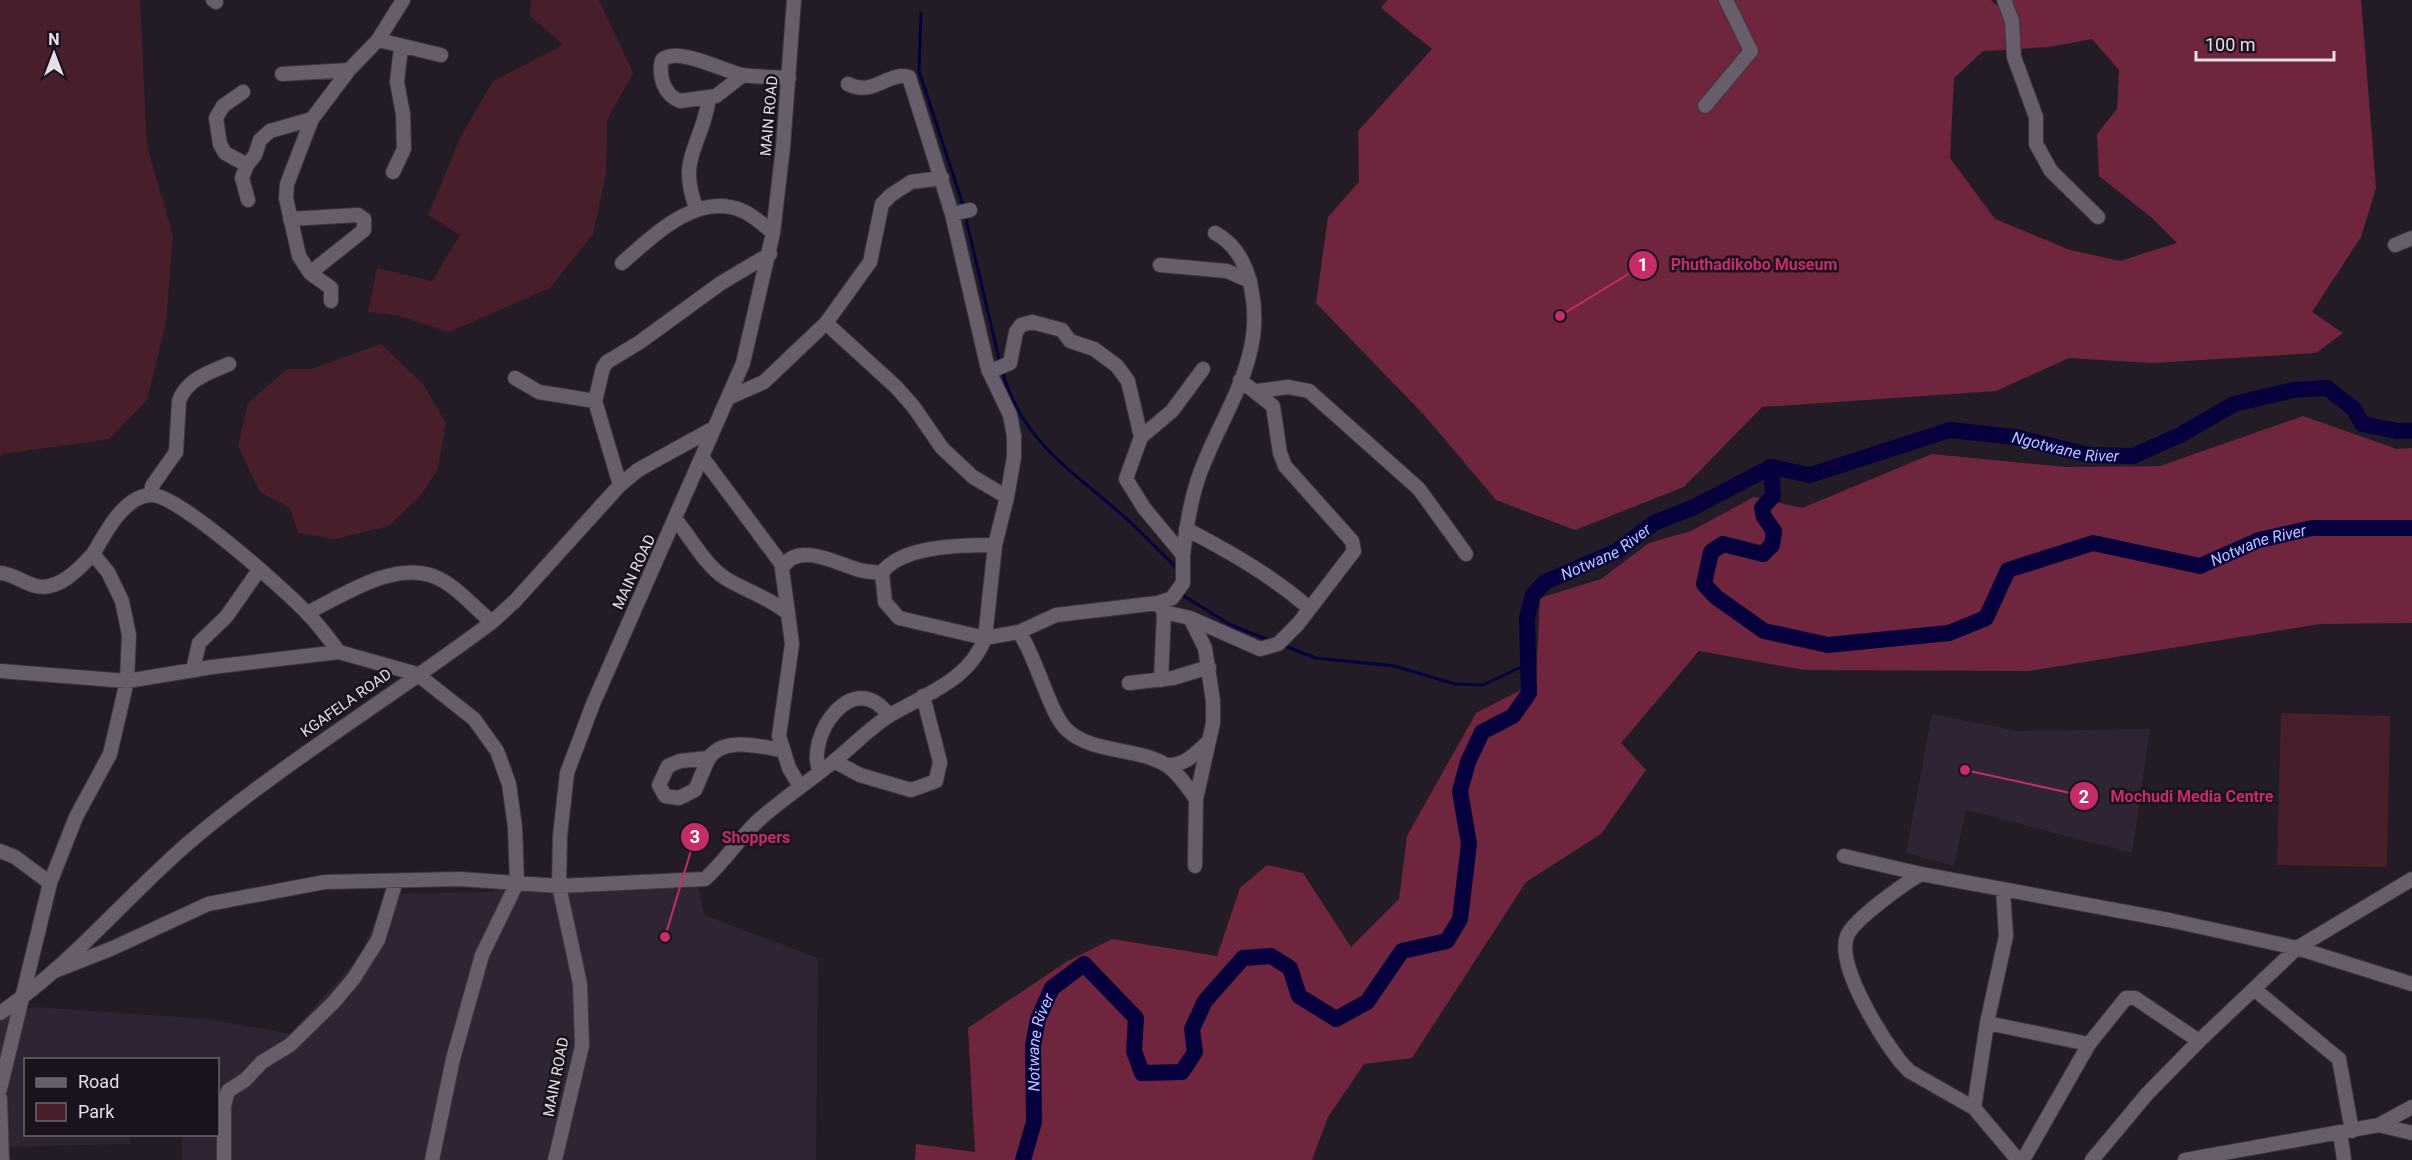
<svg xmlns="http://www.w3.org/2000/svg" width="2412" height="1160" font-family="Roboto,sans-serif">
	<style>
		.built { fill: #2f2433 }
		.green { fill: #481e2a }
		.forest { fill: #6f253d; fill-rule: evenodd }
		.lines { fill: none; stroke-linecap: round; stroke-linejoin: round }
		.stream { stroke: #06013d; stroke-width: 3 }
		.river { stroke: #06013d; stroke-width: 16 }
		.minor-casing { stroke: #3c363e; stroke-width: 16 }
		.minor { stroke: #685e6b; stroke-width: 14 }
		.labels { text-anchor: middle; stroke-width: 5; stroke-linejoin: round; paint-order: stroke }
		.street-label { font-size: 15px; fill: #e4dfe6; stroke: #1a131d }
		.water-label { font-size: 16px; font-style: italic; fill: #b5c6ff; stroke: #1a131d }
		.leader { fill: none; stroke: #c52c69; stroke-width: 2 }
		.callout-dot { fill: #c52c69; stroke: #1a131d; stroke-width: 2 }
		.mark-label { font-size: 18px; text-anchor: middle; font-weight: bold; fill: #fff }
		.callout-label { font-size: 16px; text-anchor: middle; font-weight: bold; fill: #c52c69; stroke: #1a131d; stroke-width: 5; stroke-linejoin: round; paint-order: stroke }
	</style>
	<rect width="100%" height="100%" fill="#231c26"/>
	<!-- built -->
	<path class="built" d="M 1932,714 L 2018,731 L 2150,729 L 2132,853 L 1966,810 L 1954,866 L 1906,853 Z
		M 517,883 L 698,887 L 704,915 L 818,958 L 816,1160 L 182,1160 L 182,1135 L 218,1134 L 218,1060 L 26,1060 L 26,1134 L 130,1135 L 130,1144 L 0,1147 L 0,1021 L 12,1013 L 34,1007 L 207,1019 L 290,1034 L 359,957 L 386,894 L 492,892 Z"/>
	<!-- green -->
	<path class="green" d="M 0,0 L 140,0 L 147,146 L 173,236 L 166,322 L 147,400 L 109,439 L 2,454 L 0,458 Z
		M 531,0 L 599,0 L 633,73 L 607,120 L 606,173 L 593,234 L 550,288 L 449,332 L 396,315 L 368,312 L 377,268 L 432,281 L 460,235 L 428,215 L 461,136 L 493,81 L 563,45 L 530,16 Z
		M 381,344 L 423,384 L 446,423 L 438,469 L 421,495 L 389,526 L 335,539 L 298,533 L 290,508 L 260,492 L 238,446 L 248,403 L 287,369 L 311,369 Z
		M 2281,713 L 2390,716 L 2387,867 L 2277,865 Z"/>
	<!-- forest -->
	<path class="forest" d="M 1387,0 L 1991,0 L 1998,6 L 2010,0 L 2361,0 L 2376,188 L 2361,237 L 2312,312 L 2343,333 L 2316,353 L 2151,363 L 2069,358 L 1996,391 L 1762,407 L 1684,487 L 1575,530 L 1496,500 L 1425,416 L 1316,303 L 1328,217 L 1359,182 L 1358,131 L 1432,49 L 1381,8 ZM 2092,39 L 2119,70 L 2117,109 L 2097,134 L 2099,176 L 2151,217 L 2177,243 L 2120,261 L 2070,250 L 1995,219 L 1950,158 L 1954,78 L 1983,51 L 2049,47 Z
		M 2303,416 L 2397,449 L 2412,448 L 2412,623 L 2320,624 L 2029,671 L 1804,670 L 1699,651 L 1621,743 L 1646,770 L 1601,834 L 1526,882 L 1412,1058 L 1364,1064 L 1328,1117 L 1312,1160 L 915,1160 L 916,1144 L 975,1152 L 968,1028 L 1066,962 L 1112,939 L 1217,956 L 1240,888 L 1267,865 L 1303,873 L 1351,947 L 1399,899 L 1407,836 L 1476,713 L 1536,682 L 1540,598 L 1601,579 L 1649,543 L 1691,531 L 1754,497 L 1802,508 L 1932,454 L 2066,467 L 2160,466 Z"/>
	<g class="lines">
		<!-- stream -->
		<path class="stream" d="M 921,13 L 919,71 L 964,208
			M 965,215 L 1000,363
			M 1002,370 C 1022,444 1075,472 1129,521 C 1144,535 1159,551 1174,565 L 1177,572
			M 1183,592 L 1184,596 L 1229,624 L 1271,641
			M 1282,645 L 1316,658 L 1394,666 L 1455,684 L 1483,685 L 1528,664"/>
		<!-- river -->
		<g class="river">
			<path id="s1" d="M 1771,467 L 1810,475 L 1950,430 L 2015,437 L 2089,455 L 2133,456 L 2180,435 L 2234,404 L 2293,390 L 2327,388 L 2354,409 L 2362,424 L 2397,431 L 2412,431"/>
			<path id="s2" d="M 1023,1160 L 1034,1122 L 1033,1046 L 1038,1019 L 1052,988 L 1084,964 L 1136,1018 L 1134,1051 L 1142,1073 L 1182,1072 L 1195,1052 L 1192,1029 L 1205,1001 L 1243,958 L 1271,956 L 1290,968 L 1299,996 L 1336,1019 L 1367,1002 L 1402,951 L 1447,941 L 1460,919 L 1469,844 L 1460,791 L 1468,762 L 1482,732 L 1513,716 L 1529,693 L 1527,618 L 1533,595 L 1545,582 L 1617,551 L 1654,523 L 1692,508 L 1771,467 L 1773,496 L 1762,508 L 1764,517 L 1774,531 L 1772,545 L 1763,554 L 1723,544 L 1711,552 L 1704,584 L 1716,597 L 1764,631 L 1828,645 L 1949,633 L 1986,618 L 2008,570 L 2093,543 L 2200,566 L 2259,540 L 2312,528 L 2412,528"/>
		</g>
		<!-- minor casing -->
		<g class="minor-casing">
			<path id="minor" d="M 213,0 L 216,2
				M 2004,0 L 2012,21 L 2014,57 L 2036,117 L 2036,144 L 2051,171 L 2098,217
				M 378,40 L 441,55
				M 282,74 L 349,70
				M 743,75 L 716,96 L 680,101 C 664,95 658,76 662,60 C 677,46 724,71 742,75 C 757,77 773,77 789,78
				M 243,92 L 223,106 L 216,118 L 220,144 L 225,153 L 247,165 L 255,155 L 260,140 L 270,131 L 312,119 L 349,70 L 378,40 L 403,0
				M 1705,106 L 1751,51 L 1726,0
				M 312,119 L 287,184 L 286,198 L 299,256 L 310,273 L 331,288 L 331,301
				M 247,165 L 242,178 L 248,200
				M 393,172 L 404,149 L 403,114 L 397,82 L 401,47
				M 697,210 C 676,157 702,147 709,98
				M 952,214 L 970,210
				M 290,219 L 358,215 L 364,219 L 364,230 L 310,273
				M 2395,245 L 2412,238
				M 622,263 C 653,236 697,191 743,211 C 754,216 764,225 773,233
				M 1160,265 L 1227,271 L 1250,281
				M 826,323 L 896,387 L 913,406 L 942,448 L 973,477 L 1007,497
				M 989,372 L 1010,363 L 1016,332 L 1021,325 L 1032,322 L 1062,330 L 1070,341 L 1094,349 L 1117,366 L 1128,381 L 1141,437 L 1126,479 L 1144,508 L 1183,555 L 1183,583 L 1172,598 L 1158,603 L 1056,615 L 1019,632 L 985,638 L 899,618 L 885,602 L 882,573 C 901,545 964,545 995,545
				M 515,378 L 539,392 L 595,401 L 620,485
				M 1257,391 L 1288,387 L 1309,391 L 1419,489 L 1466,554
				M 730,397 L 764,382 L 826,323 L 870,262 L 882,204 L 891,195 L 911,182 L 942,178
				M 595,401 L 603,368 L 607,362 L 640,342 L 721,283 L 770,254
				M 1141,437 L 1172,411 L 1203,369
				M 702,457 L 783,566
				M 151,495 L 152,486 L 176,452 L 179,401 C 187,379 208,373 229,364
				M 676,520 C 691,538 705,565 725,578 C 746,591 768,597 788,613 L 792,644 L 779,736 L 789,768 L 799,785
				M 1186,529 C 1230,552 1271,575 1309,608
				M 1183,555 C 1186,529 1190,503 1198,479 C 1212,437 1238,399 1249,356 C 1260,316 1255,254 1215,233
				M 0,573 C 14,574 23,583 36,586 C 59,591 79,569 93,554
				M 1158,603 L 1164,612 L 1190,618 L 1260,649 L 1278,644 L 1298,624 L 1354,551 L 1352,541 L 1285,466 L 1280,453 L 1273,406 L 1240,380
				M 307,613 C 342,596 393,561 433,576 C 455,584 474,608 492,622
				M 788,613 L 782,569 C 796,540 838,564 859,570 C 867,572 874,572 882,573
				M 1191,620 L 1205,648 L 1213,701 L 1213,723 L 1196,799 L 1195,866
				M 1019,632 C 1037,658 1049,713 1067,730 C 1093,754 1137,747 1166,765 C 1178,772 1188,788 1196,799
				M 193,670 L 199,643 L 226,617 L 259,570
				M 0,671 L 127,681 L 212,667 L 339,652 L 417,674 L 474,719 L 497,751 L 509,784 L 515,827 L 517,883 L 482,955 L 453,1059 L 432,1160
				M 1161,680 L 1164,612
				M 1129,683 L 1173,678 L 1209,667
				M 708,758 L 680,761 L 668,766 L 659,785 L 665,796 L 679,798 L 695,790 C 700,780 703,770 708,760 C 721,735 760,747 782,750
				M 834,761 L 860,775 L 911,790 L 936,781 L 940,762 L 923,696
				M 1168,765 C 1186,765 1195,754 1208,742
				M 820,772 C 804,737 854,665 889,716
				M 0,851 L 15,857 L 50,883 L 76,817 L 110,754 L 127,681 L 129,635 L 122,601 L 108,572 L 93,554 C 105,534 124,495 152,495 C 179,495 285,590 307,613 C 319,625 329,639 339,652
				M 1844,856 L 1921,874 L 2169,920 L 2297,948 L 2412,984
				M 1921,874 C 1905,883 1853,920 1847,936 C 1836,966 1881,1036 1899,1060 L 1909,1071 L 1974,1108
				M 2003,890 L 2006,936 L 1987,1023 L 1974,1108 L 2018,1160
				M 57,970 L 113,948 L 208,904 L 325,882 L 460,879 L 559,886 L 705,879 C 725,861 740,837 760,819 C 786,796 813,779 839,757 C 856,743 873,725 892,714 C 928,693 969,680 985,638 L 995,545 L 1007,497 L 1014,457 L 1014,436 L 1010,415 L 988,369 L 952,214 L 909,77 C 888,71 874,97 848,84
				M 2254,989 L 2339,1059 L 2352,1131
				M 0,1013 C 70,966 123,900 186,845 C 282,763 391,698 492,622 L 515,601 L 620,485 L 638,470 L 714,428
				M 1987,1023 L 2089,1044
				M 0,1089 L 50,883
				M 0,1098 L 2,1160
				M 2379,1125 L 2412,1133
				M 2340,1132 L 2344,1160
				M 224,1160 L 224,1106 L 228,1091 L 245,1080 L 262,1062 L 290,1045 L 334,1002 L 354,978 L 378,940 L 396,881
				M 555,1160 L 582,1046 L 580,984 L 559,886 L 560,836 L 567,773 L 593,704 L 743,363 L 773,233 L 783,147 L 794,0
				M 2023,1160 L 2089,1044 L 2126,998 L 2135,998 L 2199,1041
				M 2092,1160 L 2147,1094 L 2199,1041 L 2297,948 L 2412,879
				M 2185,1160 L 2379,1125 L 2412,1107"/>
		</g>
		<!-- minor -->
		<use href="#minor" class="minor"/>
	</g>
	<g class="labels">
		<!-- street labels -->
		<g class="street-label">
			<text transform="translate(769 116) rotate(-85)" y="5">MAIN ROAD</text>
			<text transform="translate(634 572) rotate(-65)" y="5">MAIN ROAD</text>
			<text transform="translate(346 703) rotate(-35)" y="5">KGAFELA ROAD</text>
			<text transform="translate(556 1077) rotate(-79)" y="5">MAIN ROAD</text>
		</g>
		<!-- water labels -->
		<g class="water-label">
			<text dy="6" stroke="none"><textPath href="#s1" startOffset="304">Ngotwane River</textPath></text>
			<text dy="6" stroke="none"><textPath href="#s2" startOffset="2247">Notwane River</textPath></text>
			<text dy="6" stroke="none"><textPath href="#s2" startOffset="1256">Notwane River</textPath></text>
			<text dy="6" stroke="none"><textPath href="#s2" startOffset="120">Notwane River</textPath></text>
		</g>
	</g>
	<!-- callouts -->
	<path class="leader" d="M1560 316L1643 265M1965 770L2084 796M665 937L695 837"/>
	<g class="callout-dot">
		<circle cx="1560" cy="316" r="6"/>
		<circle cx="1965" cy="770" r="6"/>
		<circle cx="665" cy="937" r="6"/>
		<circle cx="1643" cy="265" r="15"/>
		<circle cx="2084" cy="796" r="15"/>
		<circle cx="695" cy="837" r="15"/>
	</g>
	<g class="mark-label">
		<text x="1643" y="271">1</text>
		<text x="2084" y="803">2</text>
		<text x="695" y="843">3</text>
	</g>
	<g class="callout-label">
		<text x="1754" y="270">Phuthadikobo Museum</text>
		<text x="2192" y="802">Mochudi Media Centre</text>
		<text x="756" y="843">Shoppers</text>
	</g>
	<!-- legend -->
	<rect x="24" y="1058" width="195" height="78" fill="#1a131d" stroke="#6b656d" stroke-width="1.5"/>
	<rect x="36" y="1078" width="30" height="9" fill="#685e6b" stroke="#6b656d" stroke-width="1.5"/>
	<text x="78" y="1088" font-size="18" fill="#e4dfe6">Road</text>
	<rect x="36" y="1103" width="30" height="18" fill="#481e2a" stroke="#6b656d" stroke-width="1.5"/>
	<text x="78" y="1118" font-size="18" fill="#e4dfe6">Park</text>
	<!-- north arrow -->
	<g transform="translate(54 54)" stroke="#1a131d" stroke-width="4.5" paint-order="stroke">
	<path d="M0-4.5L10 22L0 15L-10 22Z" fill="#e4dfe6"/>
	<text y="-9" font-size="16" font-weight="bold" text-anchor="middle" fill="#e4dfe6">N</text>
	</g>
	<!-- scale -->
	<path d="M2196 51v9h138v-9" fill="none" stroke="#e4dfe6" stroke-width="3"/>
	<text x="2205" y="51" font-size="18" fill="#e4dfe6" stroke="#1a131d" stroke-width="4.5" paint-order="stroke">100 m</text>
</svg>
